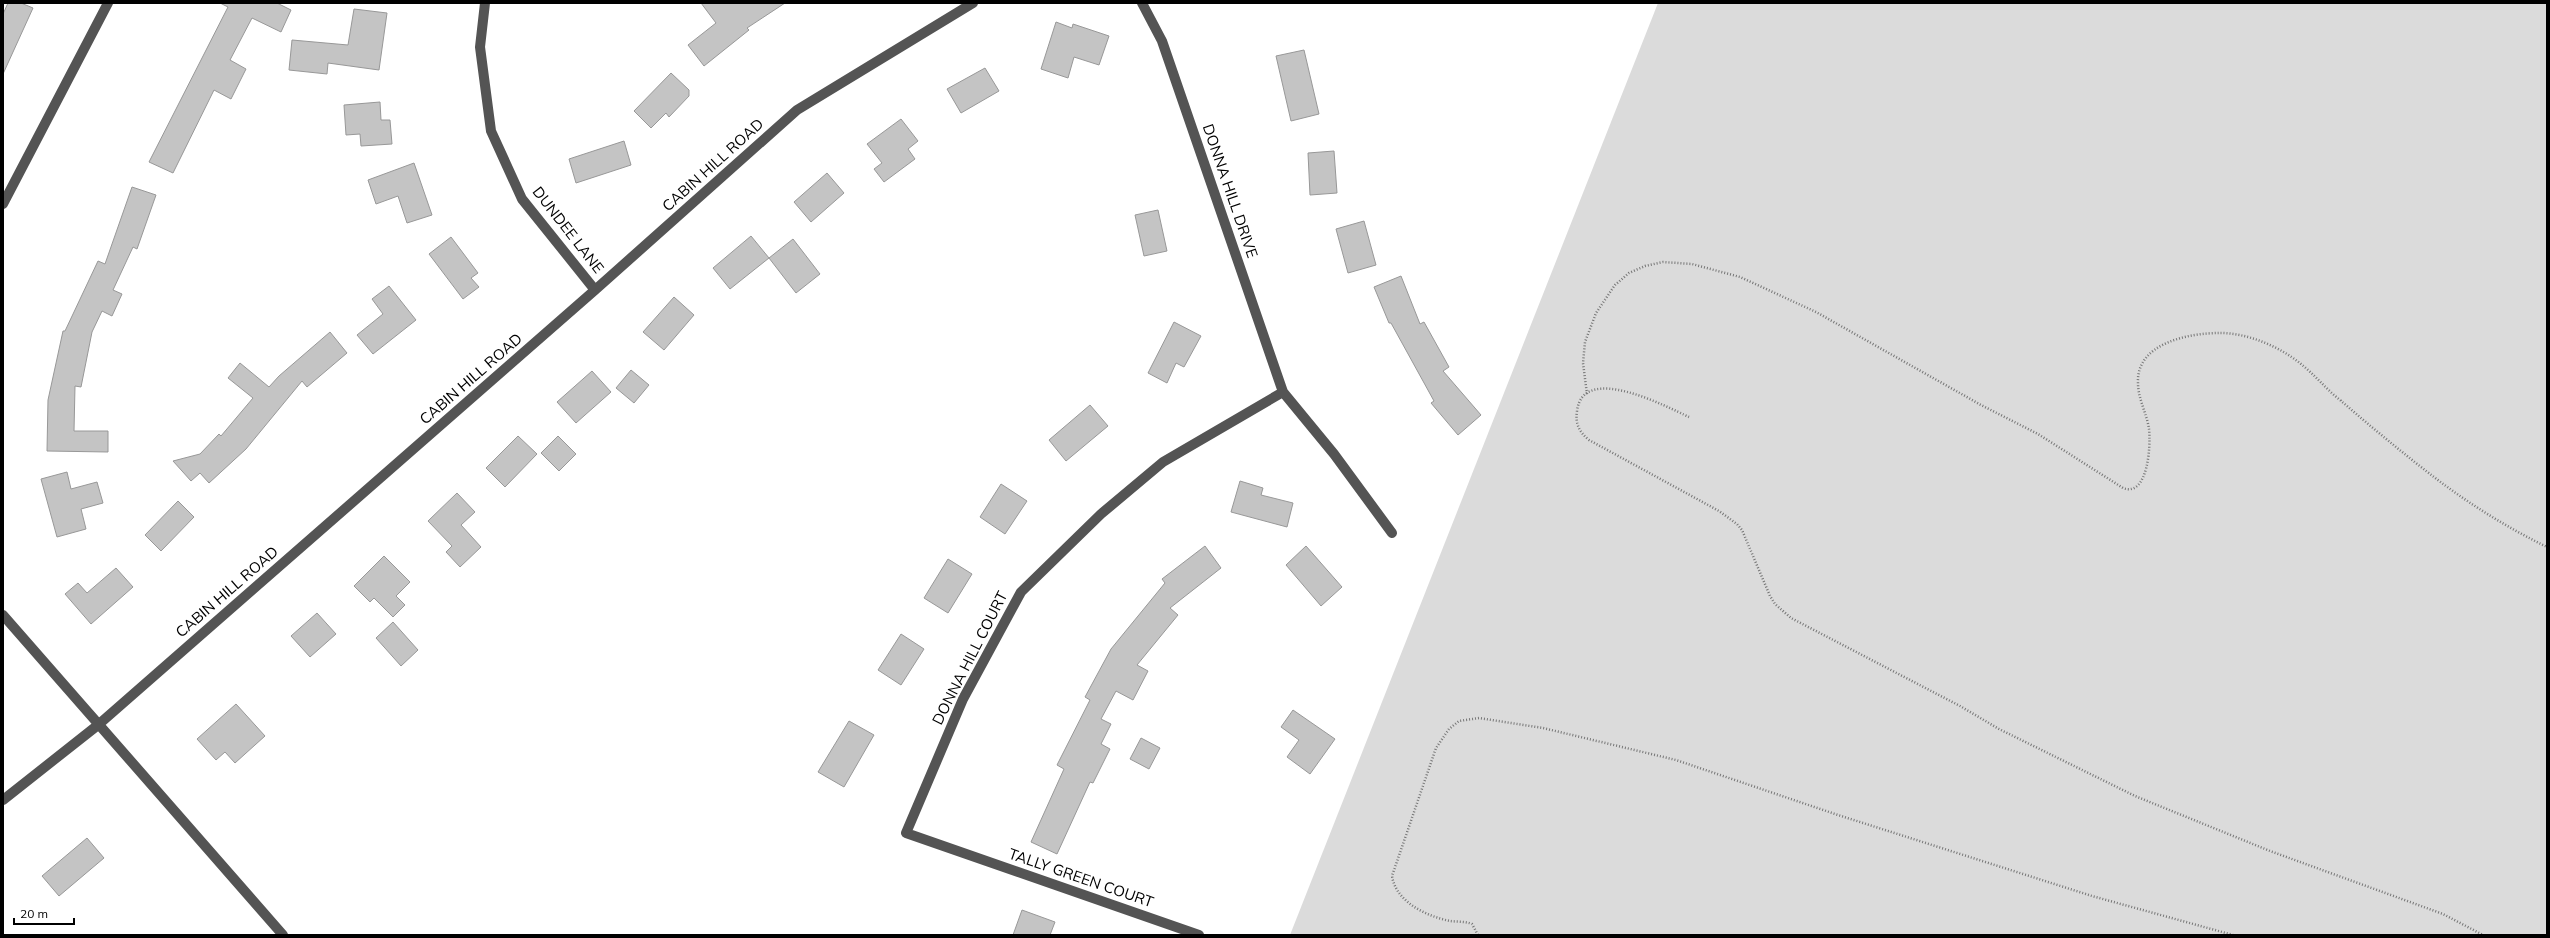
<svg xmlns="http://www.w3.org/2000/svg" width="2550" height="938" font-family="Mulish,sans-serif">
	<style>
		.green { fill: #dbdbdb }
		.building { fill: #c4c4c4; stroke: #989898 }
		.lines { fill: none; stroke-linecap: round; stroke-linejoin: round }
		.path { stroke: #767676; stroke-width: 2.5; stroke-dasharray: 1 2; stroke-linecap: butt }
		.minor { stroke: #545454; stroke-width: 10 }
		.labels { text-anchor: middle; stroke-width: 4; stroke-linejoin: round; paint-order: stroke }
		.street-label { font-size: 15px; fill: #000; stroke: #fff }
	</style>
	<rect width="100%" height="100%" fill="#fff"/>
	<!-- green -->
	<path class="green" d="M 1658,3 L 2547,3 L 2547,935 L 1290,935 Z"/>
	<!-- building -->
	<path class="building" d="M 8,3 L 21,3 L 33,8 L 3,74 L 3,14 Z
		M 220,3 L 277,3 L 291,10 L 281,32 L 252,18 L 230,60 L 246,69 L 231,99 L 214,90 L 173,173 L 149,162 L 228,7 Z
		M 701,3 L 785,3 L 747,28 L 749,30 L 704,66 L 688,45 L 716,23 Z
		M 354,9 L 387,13 L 379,70 L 328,63 L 327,74 L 289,70 L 292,40 L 348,45 Z
		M 1056,22 L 1072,28 L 1073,24 L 1109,36 L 1099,65 L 1074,57 L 1068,78 L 1041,69 Z
		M 1304,50 L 1319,114 L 1291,121 L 1276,56 Z
		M 985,68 L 999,91 L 961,113 L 947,89 Z
		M 671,73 L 689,90 L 689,96 L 669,117 L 666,113 L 651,128 L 634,111 Z
		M 380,102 L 381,120 L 390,120 L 392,144 L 361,146 L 360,134 L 346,135 L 344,105 Z
		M 901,119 L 918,141 L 908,149 L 915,159 L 884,182 L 874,169 L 882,163 L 867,144 Z
		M 624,141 L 631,165 L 576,183 L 569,159 Z
		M 1334,151 L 1337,193 L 1310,195 L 1308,153 Z
		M 414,163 L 432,215 L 407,223 L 398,196 L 376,204 L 368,180 Z
		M 827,173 L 844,193 L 811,222 L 794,202 Z
		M 132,187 L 156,195 L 137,249 L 133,247 L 113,290 L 122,294 L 112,316 L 102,311 L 92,332 L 81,387 L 75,386 L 74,431 L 108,431 L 108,452 L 47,451 L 48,400 L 63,331 L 65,331 L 98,261 L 105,264 Z
		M 1158,210 L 1167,251 L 1144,256 L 1135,215 Z
		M 1364,221 L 1376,265 L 1348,273 L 1336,229 Z
		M 751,236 L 769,258 L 730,289 L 713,268 Z
		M 451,237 L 478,273 L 471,278 L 479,287 L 463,299 L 429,254 Z
		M 793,239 L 820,274 L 796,293 L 769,258 Z
		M 1401,276 L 1420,324 L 1424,322 L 1449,367 L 1443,371 L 1481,415 L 1458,435 L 1431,403 L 1434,401 L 1391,323 L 1389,323 L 1374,287 Z
		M 389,286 L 416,320 L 373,354 L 357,335 L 383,314 L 372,299 Z
		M 674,297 L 694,315 L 664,350 L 643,332 Z
		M 1174,322 L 1201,336 L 1184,367 L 1176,363 L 1167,383 L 1148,373 Z
		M 330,332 L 347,353 L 307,387 L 302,381 L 246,449 L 209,483 L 200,473 L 191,481 L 173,461 L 200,454 L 219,434 L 221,436 L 253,398 L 228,378 L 240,363 L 269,387 L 279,376 Z
		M 631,370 L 649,385 L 634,403 L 616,388 Z
		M 592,371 L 611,392 L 576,423 L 557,402 Z
		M 1090,405 L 1108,426 L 1066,461 L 1049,440 Z
		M 518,436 L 537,454 L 505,487 L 486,468 Z
		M 558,436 L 576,454 L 559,471 L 541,453 Z
		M 67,472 L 71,489 L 97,482 L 103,503 L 81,509 L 86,529 L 57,537 L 41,479 Z
		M 1240,481 L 1263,488 L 1261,495 L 1293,503 L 1287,527 L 1231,512 Z
		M 1001,484 L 1027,501 L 1005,534 L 980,517 Z
		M 457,493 L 475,512 L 461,525 L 481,547 L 460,567 L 446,552 L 452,546 L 428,521 Z
		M 178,501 L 194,517 L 161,551 L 145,535 Z
		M 1205,546 L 1221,568 L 1170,608 L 1178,615 L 1137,665 L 1148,671 L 1133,700 L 1116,691 L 1101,719 L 1111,724 L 1101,744 L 1110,749 L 1093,783 L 1090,782 L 1057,854 L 1031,842 L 1064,769 L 1057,765 L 1090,700 L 1085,697 L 1111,649 L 1165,583 L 1162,579 Z
		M 1306,546 L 1342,587 L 1321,606 L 1286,565 Z
		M 384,556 L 410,582 L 396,596 L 405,605 L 393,617 L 374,598 L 370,602 L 354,586 Z
		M 948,559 L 972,574 L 948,613 L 924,598 Z
		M 116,568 L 133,587 L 91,624 L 65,594 L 78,583 L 87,593 Z
		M 317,613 L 336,634 L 310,657 L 291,636 Z
		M 393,622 L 418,650 L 401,666 L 376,638 Z
		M 901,634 L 924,649 L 901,685 L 878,670 Z
		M 236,704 L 265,736 L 235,763 L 225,752 L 216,760 L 197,739 Z
		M 1293,710 L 1335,739 L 1310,774 L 1287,757 L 1299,740 L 1281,727 Z
		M 849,721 L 874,735 L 844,787 L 818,772 Z
		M 1141,738 L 1160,748 L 1149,769 L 1130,759 Z
		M 87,838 L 104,858 L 59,896 L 42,876 Z
		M 1022,910 L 1055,922 L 1050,935 L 1013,935 Z"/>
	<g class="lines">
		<!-- path -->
		<path class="path" d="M 1587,394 L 1583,363 L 1585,342 L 1596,313 L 1615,285 L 1629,273 L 1645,266 L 1663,262 L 1692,264 L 1740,277 L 1816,312 L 1981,405 L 2038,434 L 2123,488 C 2148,498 2151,445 2149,429 C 2147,414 2138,399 2138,383 C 2136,343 2189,333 2220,333 C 2247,333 2279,346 2301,364 C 2315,375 2326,389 2340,400 C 2369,425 2399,450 2430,474 C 2466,502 2506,527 2547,547
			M 1689,417 C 1667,407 1583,362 1577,411 C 1575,423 1579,432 1589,440 L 1719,511 L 1737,524 L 1742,530 L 1770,596 L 1775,604 L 1791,618 L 1960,706 L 1999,729 L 2135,796 L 2270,851 L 2443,914 L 2483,935
			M 1478,935 L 1472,924 C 1465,921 1457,922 1450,921 C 1426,916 1396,902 1392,876 L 1436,748 L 1449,729 L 1459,721 L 1479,718 L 1543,728 L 1676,760 L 1838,815 L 2092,896 L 2233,935"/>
		<!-- minor -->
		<path class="minor" d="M 485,3 L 480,47 L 491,131 L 522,199 L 595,290
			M 1142,3 L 1162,41 L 1283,392 L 1163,462 L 1101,514 L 1021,592 L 963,699 L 906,833 L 1199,935
			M 3,204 L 108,3
			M 1283,392 L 1334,454 L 1392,533
			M 3,615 L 283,935
			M 3,800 L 98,725 L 595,290 L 797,110 L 973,3"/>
	</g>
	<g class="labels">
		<!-- street labels -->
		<g class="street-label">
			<text transform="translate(713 165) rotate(-42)" y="5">CABIN HILL ROAD</text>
			<text transform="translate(1230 191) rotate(71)" y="5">DONNA HILL DRIVE</text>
			<text transform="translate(568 230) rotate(52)" y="5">DUNDEE LANE</text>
			<text transform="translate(471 379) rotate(-41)" y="5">CABIN HILL ROAD</text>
			<text transform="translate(227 592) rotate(-41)" y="5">CABIN HILL ROAD</text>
			<text transform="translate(970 658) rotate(-63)" y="5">DONNA HILL COURT</text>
			<text transform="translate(1081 878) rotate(19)" y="5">TALLY GREEN COURT</text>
		</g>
	</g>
	<!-- border -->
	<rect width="2550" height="938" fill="none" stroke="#000000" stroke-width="8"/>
	<!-- scale -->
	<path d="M14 918v6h60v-6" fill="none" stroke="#000000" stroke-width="2"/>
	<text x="20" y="918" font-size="12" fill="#000000" stroke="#ffffff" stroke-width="3" paint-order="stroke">20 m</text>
</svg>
